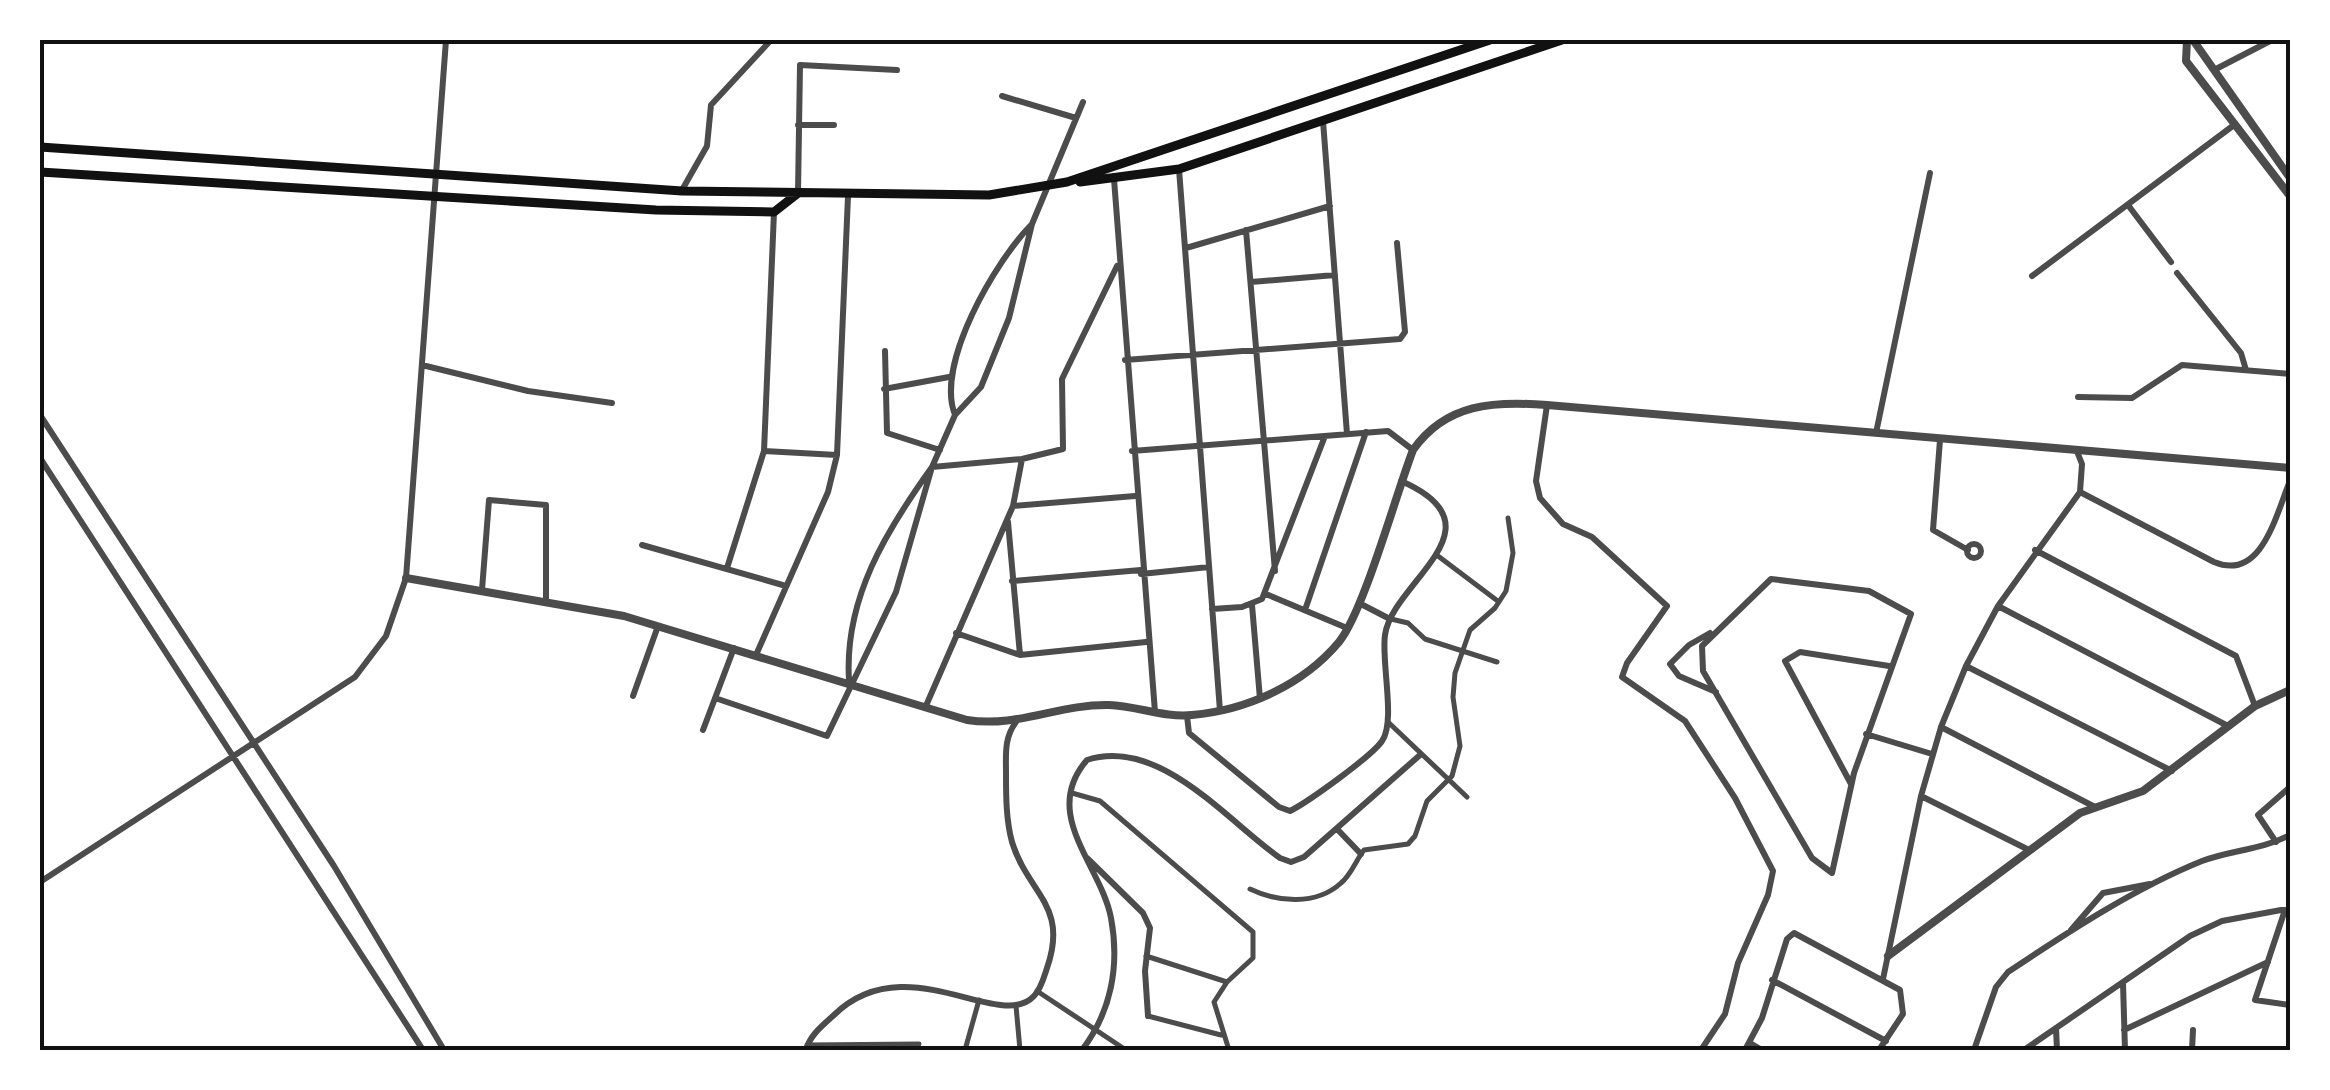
<svg xmlns="http://www.w3.org/2000/svg" width="2330" height="1090" font-family="'Golos Text',sans-serif">
	<style>
		.lines { fill: none; stroke-linecap: round; stroke-linejoin: round }
		.pedestrian { stroke: #4c4c4c; stroke-width: 5 }
		.minor { stroke: #4c4c4c; stroke-width: 6 }
		.tertiary { stroke: #4c4c4c; stroke-width: 8 }
		.secondary { stroke: #111; stroke-width: 9 }
		.neatline { fill: none; stroke: #111; stroke-width: 4 }
	</style>
	<rect width="100%" height="100%" fill="#fff"/>
	<g class="lines">
		<!-- pedestrian -->
		<path class="pedestrian" d="M 1438,556 L 1499,602
			M 1391,619 L 1408,623 L 1425,639 L 1497,662
			M 1388,722 L 1467,797
			M 1072,793 L 1100,801 L 1253,932 L 1253,958 L 1227,982 L 1214,1002 L 1229,1050
			M 1250,889 C 1277,902 1316,906 1341,883 C 1351,875 1356,860 1364,850 L 1408,844 L 1415,836 L 1427,801 L 1452,776 L 1460,746 L 1453,697 L 1455,673 L 1470,630 L 1495,608 L 1506,591 L 1513,553 L 1508,518
			M 1146,956 L 1227,982
			M 1037,991 L 1126,1050
			M 1016,1006 L 1020,1050
			M 1148,1016 L 1221,1035
			M 807,1045 L 919,1044
			M 965,1050 L 979,1000"/>
		<!-- minor -->
		<path class="minor" d="M 2214,70 L 2272,40
			M 1002,96 L 1076,118
			M 1323,121 L 1347,434
			M 798,125 L 834,125
			M 1179,169 L 1220,711
			M 1114,179 L 1155,712
			M 682,190 L 707,146 L 711,105 L 771,40
			M 798,192 L 800,65 L 897,70
			M 2128,205 L 2171,262
			M 1246,230 L 1275,571
			M 1186,248 L 1330,206
			M 2177,273 L 2241,353 L 2246,370
			M 2032,276 L 2234,125
			M 1251,282 L 1335,275
			M 885,351 L 887,433 L 940,450
			M 1125,360 L 1400,339 L 1405,332 L 1397,243
			M 422,365 L 528,391 L 612,403
			M 884,389 L 949,377
			M 2078,397 L 2132,398 L 2182,365 L 2290,374
			M 1547,405 L 1536,481 L 1540,498 L 1563,524 L 1592,537 L 1667,606 L 1627,663 L 1622,677 L 1685,721 L 1735,798 L 1773,871 L 1768,895 L 1738,963 L 1725,1014 L 1701,1050
			M 40,415 L 334,866 L 444,1050
			M 955,415 C 935,364 995,262 1031,225
			M 1876,433 L 1930,173
			M 1940,440 L 1933,530 L 1968,550
			M 764,451 L 837,455
			M 1132,451 L 1388,431 L 1413,450
			M 40,458 L 423,1050
			M 2080,492 L 2214,562 C 2262,582 2276,514 2290,481
			M 1013,506 L 1135,496
			M 1008,522 L 1020,655
			M1967 551a7 7 0 1 1 14 0a7 7 0 1 1-14 0Z
			M 642,545 L 786,586
			M 2035,550 L 2236,656 L 2255,706
			M 727,568 L 764,451 L 774,212
			M 1141,574 L 1209,567
			M 1771,579 L 1869,591 L 1911,614 L 1854,773 L 1832,873 L 1812,858 L 1703,671 L 1702,646 Z
			M 1012,581 L 1141,570
			M 482,590 L 489,500 L 546,505 L 546,602
			M 1266,594 L 1347,628
			M 1359,603 L 1388,618
			M 1252,605 L 1260,699
			M 1998,606 L 2228,726
			M 1212,609 L 1242,607 L 1262,599 L 1325,436
			M 1305,610 L 1366,432
			M 956,633 L 1020,655 L 1146,642
			M 1710,633 L 1689,645 L 1670,664 L 1679,676 L 1716,692
			M 756,655 L 828,492 L 837,455 L 848,196
			M 1966,666 L 2172,771
			M 849,680 C 844,599 886,531 932,467 L 1022,459 L 1063,449 L 1062,379 L 1117,266
			M 633,696 L 658,626
			M 715,698 L 827,736 L 896,592 L 932,467 L 955,415 L 981,387 L 1009,318 L 1032,224 L 1083,102
			M 925,708 L 1013,506 L 1022,459
			M 1187,716 L 1189,733 L 1279,807 L 1290,811 C 1308,802 1372,756 1382,741 C 1396,722 1381,661 1385,635 C 1392,582 1507,527 1401,481
			M 1941,727 L 2095,807
			M 703,730 L 734,648
			M 1866,734 L 1932,754
			M 1851,784 L 1785,661 L 1800,652 L 1889,666
			M 1921,796 L 2029,850
			M 1338,830 L 1361,854
			M 2276,842 L 2258,815 L 2290,787
			M 1087,858 L 1143,913 L 1150,928 L 1145,971 L 1148,1016
			M 40,882 L 355,677 L 386,636 L 406,578 L 446,40
			M 2071,930 L 2103,893 L 2150,884
			M 1883,979 L 1921,796 L 1941,727 L 1966,666 L 1998,606 L 2080,492 L 2082,464 L 2076,449
			M 1772,980 L 1886,1041
			M 2123,983 L 2125,1050
			M 2056,1028 L 2057,1050
			M 2124,1030 L 2268,962
			M 1750,1043 L 1762,1050
			M 806,1050 C 810,1035 822,1026 834,1015 C 906,945 1000,1033 1034,996 C 1041,989 1044,977 1047,968 C 1069,905 1028,894 1012,842 C 1006,820 1006,796 1006,773 C 1006,754 1004,738 1016,722
			M 1082,1050 C 1111,1012 1120,966 1111,918 C 1101,865 1040,814 1087,760 C 1160,737 1226,820 1280,858 L 1291,862 L 1304,857 L 1420,755
			M 1745,1050 L 1762,1018 L 1787,939 L 1794,933 L 1900,990 L 1903,1014 L 1879,1050
			M 1974,1050 L 1996,987 L 2008,972 C 2068,932 2135,888 2202,861 C 2231,850 2261,850 2290,835
			M 2024,1050 L 2190,936 L 2222,921 L 2281,910 L 2285,910 L 2255,1000 L 2290,1005
			M 2192,1050 L 2193,1030"/>
		<!-- tertiary -->
		<path class="tertiary" d="M 2187,40 L 2186,61 L 2290,196
			M 2193,40 L 2290,178
			M 406,578 L 624,616 L 967,720 C 1017,728 1059,704 1109,705 C 1137,706 1165,718 1192,715 C 1247,710 1303,685 1339,642 C 1364,611 1396,494 1413,450 C 1446,403 1494,401 1547,405 L 2290,468
			M 1888,956 L 2080,813 L 2143,791 L 2255,706 L 2290,690"/>
		<!-- secondary -->
		<path class="secondary" d="M 40,147 L 682,191 L 989,195 L 1067,182 L 1490,40
			M 40,172 L 656,210 L 774,212 L 797,194
			M 1080,182 L 1179,169 L 1562,40"/>
	</g>
	<!-- border -->
	<rect width="2330" height="1090" fill="none" stroke="#ffffff" stroke-width="85"/>
	<rect x="42" y="42" width="2246" height="1006" class="neatline"/>
</svg>
